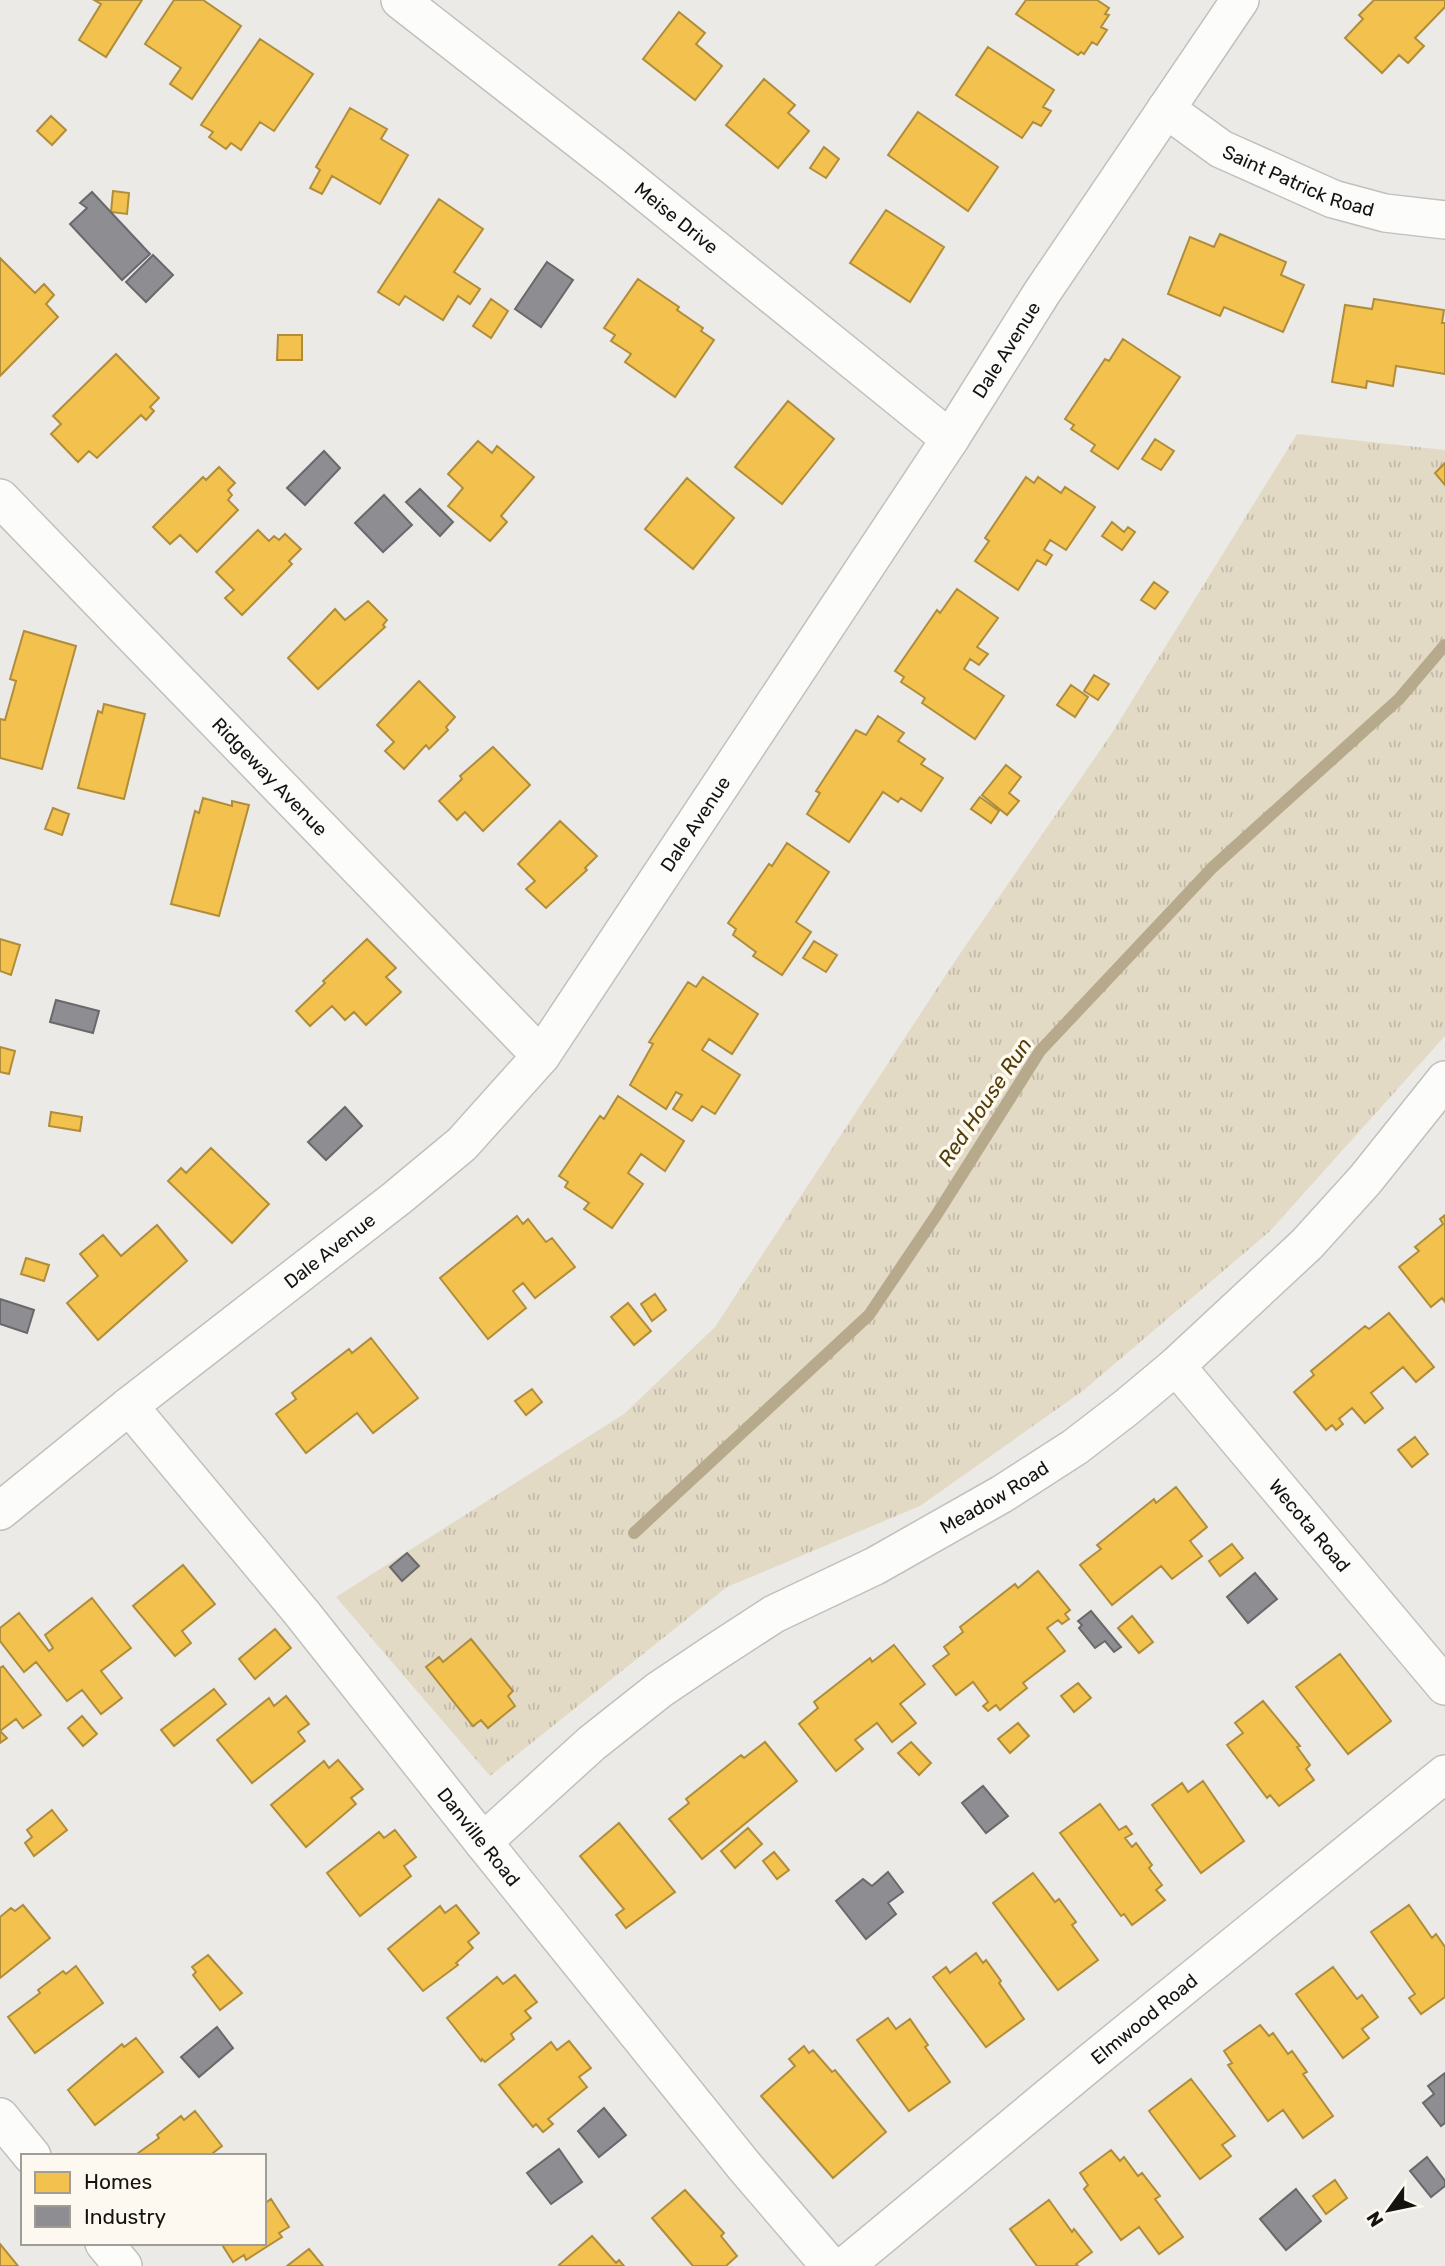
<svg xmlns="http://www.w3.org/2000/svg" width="1445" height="2266" font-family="Rubik,sans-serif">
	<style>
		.park { fill: url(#park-tufts) }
		.homes { fill: #f2c14e; stroke: #b08d3b; stroke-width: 2 }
		.industry { fill: #8d8d92; stroke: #69686b; stroke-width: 2 }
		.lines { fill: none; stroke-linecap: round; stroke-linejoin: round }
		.stream { stroke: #b6a98c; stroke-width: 12 }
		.street-casing { stroke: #c2c0bd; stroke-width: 40 }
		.street { stroke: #fcfcfb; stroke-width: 37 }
		.labels { text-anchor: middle; stroke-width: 7; stroke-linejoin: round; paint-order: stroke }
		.street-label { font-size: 19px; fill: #151310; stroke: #fdf9f0 }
		.water-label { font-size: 21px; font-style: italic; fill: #513d08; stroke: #fdf9f0 }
	</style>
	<defs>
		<pattern id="park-tufts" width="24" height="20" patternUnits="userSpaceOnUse" patternTransform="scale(1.75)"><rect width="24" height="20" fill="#e3dac5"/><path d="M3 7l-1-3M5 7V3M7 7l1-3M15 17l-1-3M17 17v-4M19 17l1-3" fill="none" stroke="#c2baa8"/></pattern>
	</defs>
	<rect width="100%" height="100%" fill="#eceae6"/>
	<!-- park -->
	<path class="park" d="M 1297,434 L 1445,450 L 1445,1036 L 1269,1232 L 1084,1390 L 920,1506 L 727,1587 L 490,1776 L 336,1597 L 624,1414 L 715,1327 L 959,955 L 1112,733 Z"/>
	<!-- homes -->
	<path class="homes" d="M 94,0 L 142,0 L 106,57 L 79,40 L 101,4 Z
		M 174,0 L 203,0 L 241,26 L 192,99 L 170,84 L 181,68 L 145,44 Z
		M 1026,0 L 1097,0 L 1109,8 L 1105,14 L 1109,15 L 1101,27 L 1107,30 L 1097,45 L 1092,42 L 1084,54 L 1081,52 L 1078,55 L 1016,14 Z
		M 1374,0 L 1445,0 L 1445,7 L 1415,38 L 1424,46 L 1408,63 L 1399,55 L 1382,73 L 1345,38 L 1363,19 L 1359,15 Z
		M 679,12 L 705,33 L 696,44 L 722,66 L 695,100 L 643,59 Z
		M 260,39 L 313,74 L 274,131 L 260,122 L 241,150 L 231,143 L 226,149 L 209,137 L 213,132 L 201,125 Z
		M 988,47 L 1054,90 L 1043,107 L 1051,111 L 1041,126 L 1033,122 L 1022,138 L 956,95 Z
		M 764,79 L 795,105 L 788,113 L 809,131 L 778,168 L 726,125 Z
		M 350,108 L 387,129 L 381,139 L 408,155 L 380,204 L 332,176 L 322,194 L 310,188 L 320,170 L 316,167 Z
		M 918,112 L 998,167 L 968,211 L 888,155 Z
		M 51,116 L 66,130 L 52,145 L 37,131 Z
		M 824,147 L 839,159 L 826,178 L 810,168 Z
		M 113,191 L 129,193 L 127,214 L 111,212 Z
		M 439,199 L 483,229 L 454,272 L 480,289 L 470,304 L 458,296 L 443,320 L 405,296 L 399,305 L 378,292 Z
		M 886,210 L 944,247 L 910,302 L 850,263 Z
		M 1220,234 L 1286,262 L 1281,275 L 1304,285 L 1283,332 L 1224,307 L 1220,316 L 1168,294 L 1190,237 L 1214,247 Z
		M 0,258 L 35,293 L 44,284 L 54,295 L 46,304 L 58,317 L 0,376 Z
		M 638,279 L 679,307 L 677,310 L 703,328 L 701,331 L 714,340 L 675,397 L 625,362 L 631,354 L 611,341 L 615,335 L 604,328 Z
		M 491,299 L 508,311 L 491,338 L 473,326 Z
		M 1374,299 L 1444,310 L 1442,323 L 1445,323 L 1445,374 L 1396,366 L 1393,386 L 1367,381 L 1366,388 L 1332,382 L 1345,305 L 1372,309 Z
		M 278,335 L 302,335 L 302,360 L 277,360 Z
		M 1123,339 L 1180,377 L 1118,469 L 1091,451 L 1095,445 L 1071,429 L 1074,425 L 1065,419 L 1105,359 L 1109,361 Z
		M 116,354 L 159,398 L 150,407 L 154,411 L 146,420 L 141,415 L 97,458 L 89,451 L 78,462 L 51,434 L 61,424 L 53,416 Z
		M 788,401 L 834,439 L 782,504 L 735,467 Z
		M 1155,439 L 1174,451 L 1161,470 L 1142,459 Z
		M 478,441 L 492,453 L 497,446 L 534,477 L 501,516 L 507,522 L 490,541 L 448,506 L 463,488 L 448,474 Z
		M 1445,463 L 1445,485 L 1435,473 Z
		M 219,467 L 235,483 L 228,490 L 232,495 L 228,500 L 238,510 L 197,552 L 180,535 L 170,544 L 153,527 L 203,477 L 206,480 Z
		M 1026,477 L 1034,483 L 1038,477 L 1061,493 L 1065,487 L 1095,507 L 1066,550 L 1050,540 L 1044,550 L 1052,555 L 1046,565 L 1037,560 L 1018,590 L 975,561 L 989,541 L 985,538 Z
		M 687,478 L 734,518 L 693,569 L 645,529 Z
		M 1112,522 L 1124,532 L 1128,527 L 1135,532 L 1122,550 L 1102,536 Z
		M 258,530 L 269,541 L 274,536 L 279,540 L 285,534 L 301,549 L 289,561 L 292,564 L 242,615 L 225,598 L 234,590 L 216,572 Z
		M 1154,582 L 1168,592 L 1155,609 L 1141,600 Z
		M 957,589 L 998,618 L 977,647 L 988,654 L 979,665 L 970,659 L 964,669 L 1004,696 L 975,739 L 922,703 L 925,698 L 901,682 L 904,677 L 895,671 L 937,610 L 940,613 Z
		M 368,601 L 387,620 L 383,625 L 385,627 L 318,689 L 288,658 L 335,609 L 345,620 Z
		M 24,631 L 76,646 L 42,769 L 0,758 L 0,719 L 5,720 L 16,681 L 10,679 Z
		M 1094,675 L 1109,684 L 1098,700 L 1084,691 Z
		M 419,681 L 455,717 L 446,727 L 448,730 L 429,749 L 426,745 L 404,769 L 385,751 L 394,742 L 377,725 Z
		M 1071,685 L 1088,697 L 1075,717 L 1057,705 Z
		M 104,704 L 145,714 L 124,799 L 78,788 L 98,711 L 102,713 Z
		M 878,716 L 904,733 L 898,741 L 925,759 L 921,764 L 943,778 L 921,811 L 901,798 L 898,802 L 883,792 L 849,842 L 807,814 L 820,793 L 816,791 L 856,730 L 866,735 Z
		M 493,747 L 530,785 L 483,831 L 465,812 L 457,820 L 439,801 L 462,779 L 460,776 Z
		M 1006,765 L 1021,777 L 1009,793 L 1019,801 L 1007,815 L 982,795 Z
		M 980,797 L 999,811 L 991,823 L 971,809 Z
		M 203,798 L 232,806 L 232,801 L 249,805 L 219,916 L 171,904 L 195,811 L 199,813 Z
		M 53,808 L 69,814 L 62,835 L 45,829 Z
		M 560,821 L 597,856 L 585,868 L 587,870 L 546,908 L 526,889 L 535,881 L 518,864 Z
		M 787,843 L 829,872 L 796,922 L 811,932 L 782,975 L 753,956 L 756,952 L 733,935 L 736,929 L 728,923 L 769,864 L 772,866 Z
		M 0,939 L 20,945 L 11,975 L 0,971 Z
		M 367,939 L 396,968 L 386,977 L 401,992 L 366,1025 L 354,1012 L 345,1020 L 332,1006 L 310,1026 L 296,1011 L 325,983 L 323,981 Z
		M 814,941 L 837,955 L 826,972 L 803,958 Z
		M 703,977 L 758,1014 L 732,1054 L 709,1039 L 702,1050 L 740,1075 L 715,1114 L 702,1106 L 692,1121 L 673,1109 L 682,1095 L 676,1092 L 666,1109 L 630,1085 L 653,1044 L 649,1042 L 688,982 L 696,987 Z
		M 0,1047 L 15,1051 L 9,1074 L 0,1072 Z
		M 618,1096 L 684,1141 L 665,1171 L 641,1154 L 628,1173 L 643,1184 L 612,1228 L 584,1209 L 589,1203 L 565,1187 L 568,1182 L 559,1176 L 600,1116 L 604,1119 Z
		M 51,1112 L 82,1117 L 80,1131 L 49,1126 Z
		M 211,1148 L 269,1204 L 232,1243 L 168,1181 L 181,1168 L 186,1173 Z
		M 1445,1215 L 1445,1302 L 1442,1298 L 1431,1307 L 1399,1267 L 1419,1251 L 1415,1247 L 1443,1224 L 1440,1219 Z
		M 517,1216 L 523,1224 L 528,1219 L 546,1242 L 552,1238 L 575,1267 L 535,1298 L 523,1283 L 513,1291 L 526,1308 L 488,1339 L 440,1278 Z
		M 157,1225 L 187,1261 L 98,1340 L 67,1303 L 98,1276 L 80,1254 L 103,1235 L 121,1256 Z
		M 26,1258 L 49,1265 L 44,1281 L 21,1274 Z
		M 655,1294 L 666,1310 L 652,1321 L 641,1304 Z
		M 628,1303 L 651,1331 L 634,1345 L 611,1317 Z
		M 1389,1313 L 1434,1367 L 1416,1382 L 1403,1367 L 1371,1393 L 1383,1408 L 1365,1423 L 1352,1408 L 1339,1419 L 1343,1424 L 1336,1430 L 1332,1425 L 1326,1430 L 1294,1392 L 1314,1375 L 1311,1371 L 1365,1326 L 1369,1329 Z
		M 371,1338 L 418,1398 L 373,1433 L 357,1413 L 306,1453 L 276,1414 L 296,1399 L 292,1393 L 349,1349 L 352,1353 Z
		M 532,1389 L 542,1402 L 526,1415 L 515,1401 Z
		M 1415,1437 L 1428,1454 L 1412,1467 L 1398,1450 Z
		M 1176,1487 L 1207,1527 L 1190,1541 L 1202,1556 L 1172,1579 L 1161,1566 L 1112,1605 L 1080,1565 L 1101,1549 L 1097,1545 L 1154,1499 L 1156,1503 Z
		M 1232,1544 L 1243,1558 L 1220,1576 L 1209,1561 Z
		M 183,1565 L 215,1604 L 182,1631 L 191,1643 L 175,1656 L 133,1606 Z
		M 1038,1571 L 1070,1610 L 1065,1614 L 1069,1619 L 1062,1624 L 1058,1620 L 1047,1628 L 1065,1651 L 1023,1683 L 1027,1688 L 1000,1710 L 996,1705 L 988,1711 L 983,1706 L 988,1702 L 973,1682 L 956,1695 L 933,1666 L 949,1654 L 944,1647 L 963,1632 L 960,1627 L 1015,1584 L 1018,1588 Z
		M 92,1598 L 131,1648 L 101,1671 L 122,1698 L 101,1714 L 82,1690 L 67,1701 L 36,1662 L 24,1672 L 0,1641 L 0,1628 L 19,1613 L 49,1651 L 53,1648 L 45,1635 Z
		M 1132,1616 L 1153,1642 L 1139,1653 L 1118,1628 Z
		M 275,1629 L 291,1648 L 255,1679 L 239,1659 Z
		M 471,1639 L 513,1691 L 508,1696 L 515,1706 L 488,1728 L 481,1720 L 473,1726 L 426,1667 L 439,1657 L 443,1662 Z
		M 894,1645 L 925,1684 L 900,1704 L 916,1723 L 892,1742 L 877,1723 L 855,1740 L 863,1749 L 836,1771 L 799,1724 L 818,1708 L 814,1702 L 870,1658 L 872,1662 Z
		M 1340,1654 L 1391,1721 L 1348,1754 L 1296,1687 Z
		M 3,1666 L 41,1715 L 23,1728 L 16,1719 L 0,1731 L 7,1738 L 0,1743 L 0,1668 Z
		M 1078,1683 L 1091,1698 L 1074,1712 L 1061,1696 Z
		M 214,1689 L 226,1704 L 174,1746 L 161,1730 Z
		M 286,1696 L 309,1724 L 298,1732 L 305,1741 L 252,1783 L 217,1740 L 269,1698 L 274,1706 Z
		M 1263,1701 L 1300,1746 L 1297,1747 L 1310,1765 L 1306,1769 L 1314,1780 L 1279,1806 L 1270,1795 L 1267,1798 L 1227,1745 L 1243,1733 L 1235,1723 Z
		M 82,1716 L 97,1734 L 83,1746 L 68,1728 Z
		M 1018,1723 L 1029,1736 L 1010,1753 L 998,1739 Z
		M 765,1742 L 797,1781 L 702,1859 L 669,1819 L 689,1803 L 686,1799 L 741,1755 L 744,1758 Z
		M 911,1742 L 931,1763 L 919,1775 L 898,1753 Z
		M 338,1760 L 363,1789 L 351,1798 L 356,1804 L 306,1847 L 271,1805 L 324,1761 L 329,1768 Z
		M 1203,1781 L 1244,1841 L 1201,1873 L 1152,1805 L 1182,1783 L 1188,1792 Z
		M 1100,1804 L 1119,1830 L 1126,1826 L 1132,1834 L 1125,1838 L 1132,1847 L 1136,1843 L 1152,1865 L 1149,1868 L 1162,1885 L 1156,1890 L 1165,1900 L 1132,1925 L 1124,1914 L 1121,1916 L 1060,1833 Z
		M 52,1810 L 67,1830 L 34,1856 L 25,1843 L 32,1837 L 27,1830 Z
		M 619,1823 L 675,1892 L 626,1928 L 616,1915 L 624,1909 L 580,1856 Z
		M 748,1828 L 762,1844 L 735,1868 L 721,1851 Z
		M 395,1830 L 416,1857 L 404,1866 L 411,1876 L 360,1916 L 327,1873 L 379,1832 L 384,1838 Z
		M 774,1852 L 789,1870 L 777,1879 L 763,1861 Z
		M 1033,1873 L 1055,1902 L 1059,1899 L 1076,1922 L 1072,1925 L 1098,1960 L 1058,1990 L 993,1903 Z
		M 23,1905 L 50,1938 L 0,1978 L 0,1917 L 11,1908 L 15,1911 Z
		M 456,1905 L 479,1933 L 468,1942 L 473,1948 L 456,1963 L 458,1965 L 423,1991 L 388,1949 L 440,1906 L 445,1913 Z
		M 1409,1905 L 1432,1938 L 1436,1934 L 1445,1947 L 1445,1997 L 1421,2014 L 1409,1998 L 1415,1994 L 1371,1932 Z
		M 976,1953 L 983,1963 L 986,1960 L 1001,1981 L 999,1983 L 1024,2019 L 986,2047 L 933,1977 L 946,1967 L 950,1973 Z
		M 208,1955 L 242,1993 L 220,2010 L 193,1975 L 196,1972 L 192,1967 Z
		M 76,1966 L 103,2003 L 35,2053 L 8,2017 L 40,1993 L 38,1990 L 63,1971 L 66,1974 Z
		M 1333,1967 L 1357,1999 L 1362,1995 L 1378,2017 L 1362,2029 L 1369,2038 L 1343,2058 L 1296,1994 Z
		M 515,1975 L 537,2002 L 525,2011 L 531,2018 L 511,2034 L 514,2039 L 485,2062 L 482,2059 L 481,2061 L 447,2018 L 497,1977 L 503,1984 Z
		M 888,2018 L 896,2029 L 910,2019 L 928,2045 L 925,2047 L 950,2082 L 909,2111 L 857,2040 Z
		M 1260,2025 L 1269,2036 L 1273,2033 L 1288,2054 L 1292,2051 L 1307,2072 L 1303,2074 L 1333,2116 L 1303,2138 L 1283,2110 L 1268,2121 L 1228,2065 L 1232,2063 L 1224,2051 Z
		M 136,2038 L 163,2072 L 95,2125 L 68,2090 L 122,2044 L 124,2047 Z
		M 569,2041 L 591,2068 L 579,2077 L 587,2087 L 548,2119 L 553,2124 L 543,2132 L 536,2124 L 533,2127 L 499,2085 L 551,2042 L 557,2050 Z
		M 804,2046 L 809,2053 L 813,2050 L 832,2072 L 835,2070 L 886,2132 L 833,2178 L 761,2096 L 795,2066 L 789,2059 Z
		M 1191,2079 L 1235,2136 L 1222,2145 L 1231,2156 L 1200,2179 L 1149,2111 Z
		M 195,2111 L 222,2146 L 209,2156 L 134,2156 L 159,2138 L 157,2135 L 181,2116 L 184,2120 Z
		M 1111,2150 L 1120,2161 L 1124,2157 L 1138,2176 L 1142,2173 L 1160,2196 L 1155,2199 L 1183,2237 L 1159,2254 L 1139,2227 L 1121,2240 L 1084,2189 L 1088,2185 L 1080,2173 Z
		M 1335,2180 L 1347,2198 L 1326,2214 L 1313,2196 Z
		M 685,2190 L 724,2233 L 721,2236 L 737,2256 L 726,2266 L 693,2266 L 652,2218 Z
		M 271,2199 L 289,2227 L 279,2233 L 282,2237 L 246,2260 L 244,2255 L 233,2262 L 221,2243 L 264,2243 L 264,2204 Z
		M 1049,2200 L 1072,2232 L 1074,2229 L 1092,2252 L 1076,2264 L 1078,2266 L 1037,2266 L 1010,2229 Z
		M 592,2236 L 616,2263 L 619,2260 L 624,2266 L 560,2266 L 559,2265 Z
		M 0,2244 L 18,2266 L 0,2266 Z
		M 309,2249 L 323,2266 L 287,2266 Z"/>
	<!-- industry -->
	<path class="industry" d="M 92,192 L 150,254 L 122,280 L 70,224 L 87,208 L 80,203 Z
		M 153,255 L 173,275 L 146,302 L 126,282 Z
		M 547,262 L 573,280 L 541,327 L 515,309 Z
		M 324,451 L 340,468 L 305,505 L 287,488 Z
		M 420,489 L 453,522 L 440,536 L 406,502 Z
		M 384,495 L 412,525 L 383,552 L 355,523 Z
		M 56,1000 L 99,1011 L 93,1033 L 50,1022 Z
		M 345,1107 L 362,1126 L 326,1160 L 308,1142 Z
		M 0,1299 L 34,1310 L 27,1333 L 0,1324 Z
		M 407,1553 L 419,1566 L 402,1581 L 390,1567 Z
		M 1255,1573 L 1277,1599 L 1248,1623 L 1227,1597 Z
		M 1091,1611 L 1121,1647 L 1114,1652 L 1105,1641 L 1095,1648 L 1079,1628 L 1082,1625 L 1078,1621 Z
		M 983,1786 L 1008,1816 L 986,1833 L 962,1803 Z
		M 888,1872 L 903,1892 L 888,1903 L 896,1914 L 866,1939 L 836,1901 L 863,1879 L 872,1886 Z
		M 217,2027 L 233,2048 L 199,2077 L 181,2057 Z
		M 1445,2073 L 1445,2123 L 1441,2126 L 1423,2103 L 1434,2094 L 1428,2086 Z
		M 604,2108 L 626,2135 L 599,2157 L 578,2131 Z
		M 559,2149 L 582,2182 L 551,2204 L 527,2173 Z
		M 1427,2157 L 1445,2181 L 1445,2186 L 1431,2197 L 1410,2171 Z
		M 1296,2189 L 1321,2221 L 1286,2250 L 1260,2219 Z"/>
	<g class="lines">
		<!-- stream -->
		<path class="stream" d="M 634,1533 L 869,1315 L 937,1214 L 1040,1051 L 1213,867 L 1399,699 L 1445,645"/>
		<!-- street casing -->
		<g class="street-casing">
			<g id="street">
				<path id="s1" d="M 400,0 L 614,167 L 950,439"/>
				<path id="s2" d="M 1166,109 L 1221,149 L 1333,199 L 1385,213 L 1445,220"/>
				<path id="s3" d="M 0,498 L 541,1056"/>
				<path id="s4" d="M 1176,1366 L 1445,1686"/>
				<path id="s5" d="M 129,1406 L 301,1612 L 483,1842 L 745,2167 L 830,2266"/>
				<path id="s6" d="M 0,1511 L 129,1406 L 397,1198 L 462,1144 L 541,1056 L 950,439 L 1041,294 L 1240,0"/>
				<path id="s7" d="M 483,1842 L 592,1743 L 659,1690 L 714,1653 L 774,1614 L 875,1566 L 1002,1494 L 1075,1447 L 1127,1407 L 1176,1366 L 1307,1244 L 1365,1180 L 1445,1080"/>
				<path d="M 0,2117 L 32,2156"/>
				<path d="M 104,2243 L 123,2266"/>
				<path id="s8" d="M 845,2266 L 1092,2061 L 1445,1774"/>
			</g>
		</g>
		<!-- street -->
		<use href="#street" class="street"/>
	</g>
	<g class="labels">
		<!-- street labels -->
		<g class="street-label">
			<text dy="7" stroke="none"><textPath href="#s2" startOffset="152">Saint Patrick Road</textPath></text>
			<text dy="7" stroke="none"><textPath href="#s1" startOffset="352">Meise Drive</textPath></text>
			<text dy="7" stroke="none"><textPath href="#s6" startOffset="1554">Dale Avenue</textPath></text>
			<text dy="7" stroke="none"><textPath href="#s3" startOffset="388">Ridgeway Avenue</textPath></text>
			<text dy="7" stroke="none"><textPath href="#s6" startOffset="987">Dale Avenue</textPath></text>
			<text dy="7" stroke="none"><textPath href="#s6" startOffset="420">Dale Avenue</textPath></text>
			<text dy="7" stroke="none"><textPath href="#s7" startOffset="620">Meadow Road</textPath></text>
			<text dy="7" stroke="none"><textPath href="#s4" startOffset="208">Wecota Road</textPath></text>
			<text dy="7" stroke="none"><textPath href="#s5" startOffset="555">Danville Road</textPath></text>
			<text dy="7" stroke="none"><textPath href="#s8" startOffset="388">Elmwood Road</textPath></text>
		</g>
		<!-- water labels -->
		<g class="water-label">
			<text transform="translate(985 1102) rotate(-56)" y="7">Red House Run</text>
		</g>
	</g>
	<!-- legend -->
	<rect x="21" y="2154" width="245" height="91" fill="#fdf9f0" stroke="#a09d96" stroke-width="2"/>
	<rect x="35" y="2172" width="35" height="21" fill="#f2c14e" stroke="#a09d96" stroke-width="2"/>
	<text x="84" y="2189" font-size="21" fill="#151310">Homes</text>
	<rect x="35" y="2206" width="35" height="21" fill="#8d8d92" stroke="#a09d96" stroke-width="2"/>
	<text x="84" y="2224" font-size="21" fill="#151310">Industry</text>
	<!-- north arrow -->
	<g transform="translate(1389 2210) rotate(237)" stroke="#fdf9f0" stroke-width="5" paint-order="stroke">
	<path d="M0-5L12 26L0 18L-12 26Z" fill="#151310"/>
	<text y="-10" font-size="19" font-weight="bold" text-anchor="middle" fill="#151310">N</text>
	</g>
</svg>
